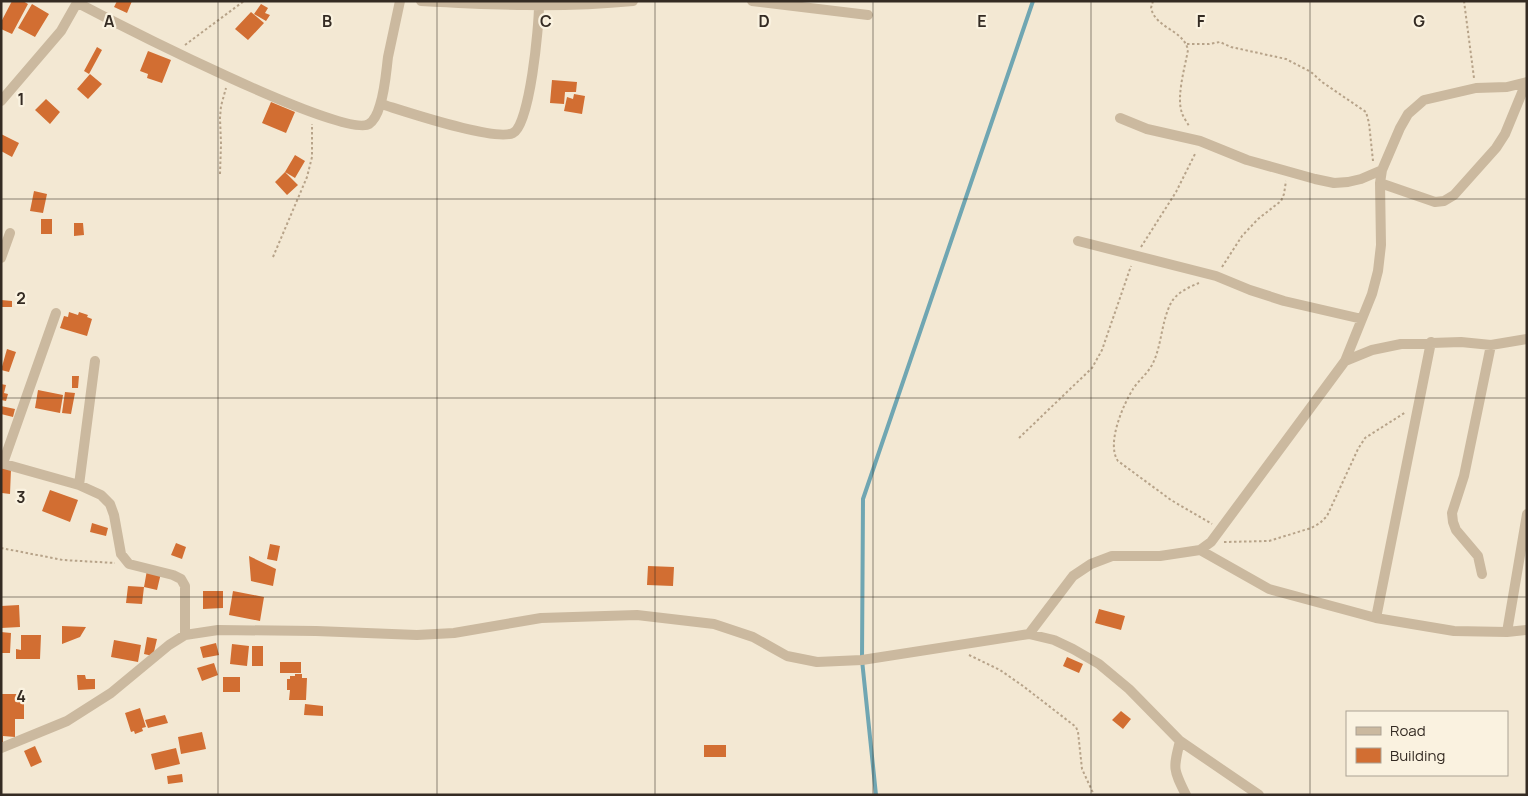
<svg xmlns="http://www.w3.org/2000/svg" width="1528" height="796" font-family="Manrope,sans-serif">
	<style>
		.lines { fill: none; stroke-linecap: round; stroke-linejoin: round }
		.stream { stroke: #70a6b2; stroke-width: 4 }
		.building { fill: #d26e32 }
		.path { stroke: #b7a389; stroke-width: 2; stroke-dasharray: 2.5 2.5; stroke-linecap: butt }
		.street { stroke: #cbb99f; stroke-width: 10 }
		.grid { fill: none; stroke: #342b23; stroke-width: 1; stroke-opacity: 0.55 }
		.grid-label { font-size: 16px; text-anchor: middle; font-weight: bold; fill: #342b23; stroke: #faf2e0; stroke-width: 4.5; stroke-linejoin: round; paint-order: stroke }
	</style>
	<rect width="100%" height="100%" fill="#f3e8d3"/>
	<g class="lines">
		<!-- stream -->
		<path class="stream" d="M 876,795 L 862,660 L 863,499 L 1033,1"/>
	</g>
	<!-- building -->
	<path class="building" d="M 12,1 L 23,1 L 28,4 L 12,34 L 1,29 L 1,22 Z
		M 117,1 L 132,1 L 127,13 L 114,7 Z
		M 32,4 L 49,14 L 35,37 L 18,28 Z
		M 261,4 L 268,8 L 265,13 L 270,15 L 266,21 L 254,14 Z
		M 251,12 L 264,23 L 248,40 L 235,29 Z
		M 97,47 L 102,50 L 89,74 L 84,71 Z
		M 148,51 L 171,60 L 162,83 L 147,78 L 148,74 L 140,71 Z
		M 90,74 L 102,84 L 88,99 L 77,89 Z
		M 552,80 L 577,82 L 576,92 L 565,92 L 564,104 L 550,103 Z
		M 574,94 L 585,96 L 582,114 L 564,111 L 567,97 L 573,99 Z
		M 46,99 L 60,112 L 50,124 L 35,110 Z
		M 271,102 L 295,112 L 286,133 L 262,123 Z
		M 1,134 L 19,143 L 12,157 L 1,151 Z
		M 295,155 L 305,161 L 295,178 L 285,172 Z
		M 285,172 L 298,185 L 287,195 L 275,182 Z
		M 34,191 L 47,194 L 43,213 L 30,211 Z
		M 41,219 L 52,219 L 52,234 L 41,234 Z
		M 74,223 L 83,223 L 84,235 L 74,236 Z
		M 1,300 L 12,301 L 12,307 L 1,307 Z
		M 69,312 L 78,315 L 79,312 L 88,315 L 87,317 L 92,319 L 87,336 L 60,328 L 64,316 L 68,317 Z
		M 7,349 L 16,352 L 9,372 L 1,370 Z
		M 72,376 L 79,376 L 78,388 L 72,388 Z
		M 1,384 L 6,385 L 4,393 L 8,394 L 6,401 L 1,400 Z
		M 38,390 L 63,395 L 60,413 L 35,408 Z
		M 65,392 L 75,393 L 71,414 L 62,413 Z
		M 1,406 L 15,409 L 13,417 L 1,414 Z
		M 1,468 L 11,469 L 10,494 L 2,493 Z
		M 50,490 L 78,500 L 70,522 L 42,511 Z
		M 92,523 L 108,528 L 106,536 L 90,532 Z
		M 176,543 L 186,547 L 182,559 L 171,555 Z
		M 270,544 L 280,546 L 277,561 L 267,559 Z
		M 249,556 L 276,569 L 273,586 L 251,581 Z
		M 648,566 L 674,567 L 673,586 L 647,585 Z
		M 147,570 L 161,573 L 157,590 L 144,587 Z
		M 128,586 L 144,587 L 142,604 L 126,603 Z
		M 203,591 L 223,591 L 223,608 L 203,609 Z
		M 233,591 L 264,597 L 260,621 L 229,615 Z
		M 19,605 L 20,627 L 1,628 L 1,606 Z
		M 1099,609 L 1125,616 L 1121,630 L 1095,623 Z
		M 62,626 L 86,627 L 80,637 L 62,644 Z
		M 1,632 L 11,633 L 10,653 L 1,653 Z
		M 21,635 L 41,635 L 40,659 L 16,659 L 16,649 L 21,650 Z
		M 147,637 L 157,639 L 153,656 L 144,654 Z
		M 114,640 L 141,645 L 138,662 L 111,657 Z
		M 216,643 L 219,655 L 203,658 L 200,647 Z
		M 232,644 L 249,646 L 247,666 L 230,664 Z
		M 252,646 L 263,646 L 263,666 L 252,666 Z
		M 1067,657 L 1083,664 L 1079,673 L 1063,666 Z
		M 280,662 L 301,662 L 301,673 L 280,673 Z
		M 214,663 L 218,675 L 202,681 L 197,668 Z
		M 295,674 L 302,674 L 302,678 L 307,678 L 306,700 L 289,700 L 290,690 L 287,690 L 287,679 L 290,679 L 290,676 L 295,676 Z
		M 77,675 L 85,675 L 86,679 L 95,679 L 95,689 L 78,690 Z
		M 223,677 L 240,677 L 240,692 L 223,692 Z
		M 1,694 L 24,694 L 24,719 L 15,719 L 15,737 L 3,736 L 3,742 L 1,742 Z
		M 305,704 L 323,706 L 323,716 L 304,715 Z
		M 140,708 L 146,727 L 142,728 L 143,731 L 135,734 L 134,731 L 131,732 L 125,713 Z
		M 1121,711 L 1131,719 L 1123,729 L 1112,720 Z
		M 165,715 L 168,723 L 148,728 L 145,720 Z
		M 202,732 L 206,749 L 181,754 L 178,737 Z
		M 704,745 L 726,745 L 726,757 L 704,757 Z
		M 35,746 L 42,762 L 31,767 L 24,751 Z
		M 176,748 L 180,764 L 155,770 L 151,754 Z
		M 182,774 L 183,782 L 168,784 L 167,776 Z"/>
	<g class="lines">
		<!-- path -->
		<path class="path" d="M 1153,1 L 1151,8 C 1156,29 1183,29 1188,50 C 1185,67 1176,97 1182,113 C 1183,117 1187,122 1189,126
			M 1464,1 L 1474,78
			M 1187,44 L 1209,44 L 1220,42 L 1231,47 L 1286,59 L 1311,72 L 1322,82 L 1366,112 L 1369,123 L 1373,161
			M 185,45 L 244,1
			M 220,174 L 221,144 L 220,118 L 221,106 L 226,88
			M 1141,247 L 1176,192 L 1196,152
			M 273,257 L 307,177 L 312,157 L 312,124
			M 1222,267 L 1242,236 L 1258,219 L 1281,201 L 1284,194 L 1286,181
			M 1199,283 C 1189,287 1176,293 1171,303 C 1161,322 1162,346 1152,365 C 1147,374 1138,381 1133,389 C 1123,405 1106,444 1118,461 L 1171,500 L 1212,524
			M 1019,438 L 1092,368 L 1102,350 L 1131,266
			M 1224,542 L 1269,541 L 1311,528 L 1320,523 L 1327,516 L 1358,449 L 1365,438 L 1406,412
			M 1,548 L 63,560 L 115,563
			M 969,655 L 1000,670 L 1023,686 L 1076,727 L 1078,732 L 1082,769 L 1094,795"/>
		<!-- street -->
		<path class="street" d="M 421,1 C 493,5 561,8 633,1
			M 752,1 L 868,15
			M 78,3 C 114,22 344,140 369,124 C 375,120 378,112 380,105 C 385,90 386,73 388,57 C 392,38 396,20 400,1
			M 1,101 L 61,31 L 78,1
			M 381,104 C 404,111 495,142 513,133 C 530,125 539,26 539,5
			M 1120,118 L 1147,129 L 1200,141 L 1247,160 L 1315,179 L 1334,183 L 1348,182 L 1361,179 L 1382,170
			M 1380,183 L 1435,202 L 1444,201 L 1454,195 L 1496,148 L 1505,134 L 1526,83
			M 1078,241 L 1216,276 L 1250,290 L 1284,301 L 1362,319
			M 1,258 L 10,233
			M 1345,361 L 1372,350 L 1401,344 L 1461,342 L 1491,345 L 1527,339
			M 1,463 L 79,485 L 101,495 L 110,504 L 114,515 L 121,554 L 129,564 L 173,575 L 181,579 L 185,586 L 185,635
			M 3,463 L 56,313
			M 79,485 L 95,361
			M 1200,550 L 1269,589 L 1376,618 L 1454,631 L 1507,632 L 1527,630
			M 1482,574 L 1478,556 L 1456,530 L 1453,522 L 1452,513 L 1464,476 L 1491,345
			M 1376,618 L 1431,342
			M 1507,632 L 1527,514
			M 1029,634 L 1073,576 L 1091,564 L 1112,556 L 1160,556 L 1200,550 L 1211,542 L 1345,361 L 1372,294 L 1378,271 L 1381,245 L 1380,183 L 1382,170 L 1400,128 L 1408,114 L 1424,100 L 1476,88 L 1507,87 L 1527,82
			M 1180,741 C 1173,769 1173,769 1186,795
			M 1,748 L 67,721 L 111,693 L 169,645 L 185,635 L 218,630 L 316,631 L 417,635 L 454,633 L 541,618 L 637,615 L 714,624 L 753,637 L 787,656 L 817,662 L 862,660 L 1029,634 L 1054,640 L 1073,649 L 1099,664 L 1129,689 L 1180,741 L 1259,795"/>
	</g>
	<!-- grid -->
	<path class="grid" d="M 218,1 L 218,795M 437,1 L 437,795M 655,1 L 655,795M 873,1 L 873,795M 1091,1 L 1091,795M 1310,1 L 1310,795M 1,199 L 1527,199M 1,398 L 1527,398M 1,597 L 1527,597"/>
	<g class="grid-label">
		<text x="109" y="27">A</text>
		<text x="327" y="27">B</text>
		<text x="546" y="27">C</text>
		<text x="764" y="27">D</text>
		<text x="982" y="27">E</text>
		<text x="1201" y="27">F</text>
		<text x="1419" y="27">G</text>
		<text x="21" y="105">1</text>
		<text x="21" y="304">2</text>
		<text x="21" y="503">3</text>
		<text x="21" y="702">4</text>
	</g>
	<!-- border -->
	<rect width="1528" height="796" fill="none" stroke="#342b23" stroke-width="5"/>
	<!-- legend -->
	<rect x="1346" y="711" width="162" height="65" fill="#faf2e0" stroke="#aba294"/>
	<rect x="1356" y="727" width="25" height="8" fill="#cbb99f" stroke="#aba294"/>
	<text x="1390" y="736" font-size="15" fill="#342b23">Road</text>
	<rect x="1356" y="748" width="25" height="15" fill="#d26e32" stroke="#aba294"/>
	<text x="1390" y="761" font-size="15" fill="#342b23">Building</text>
</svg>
